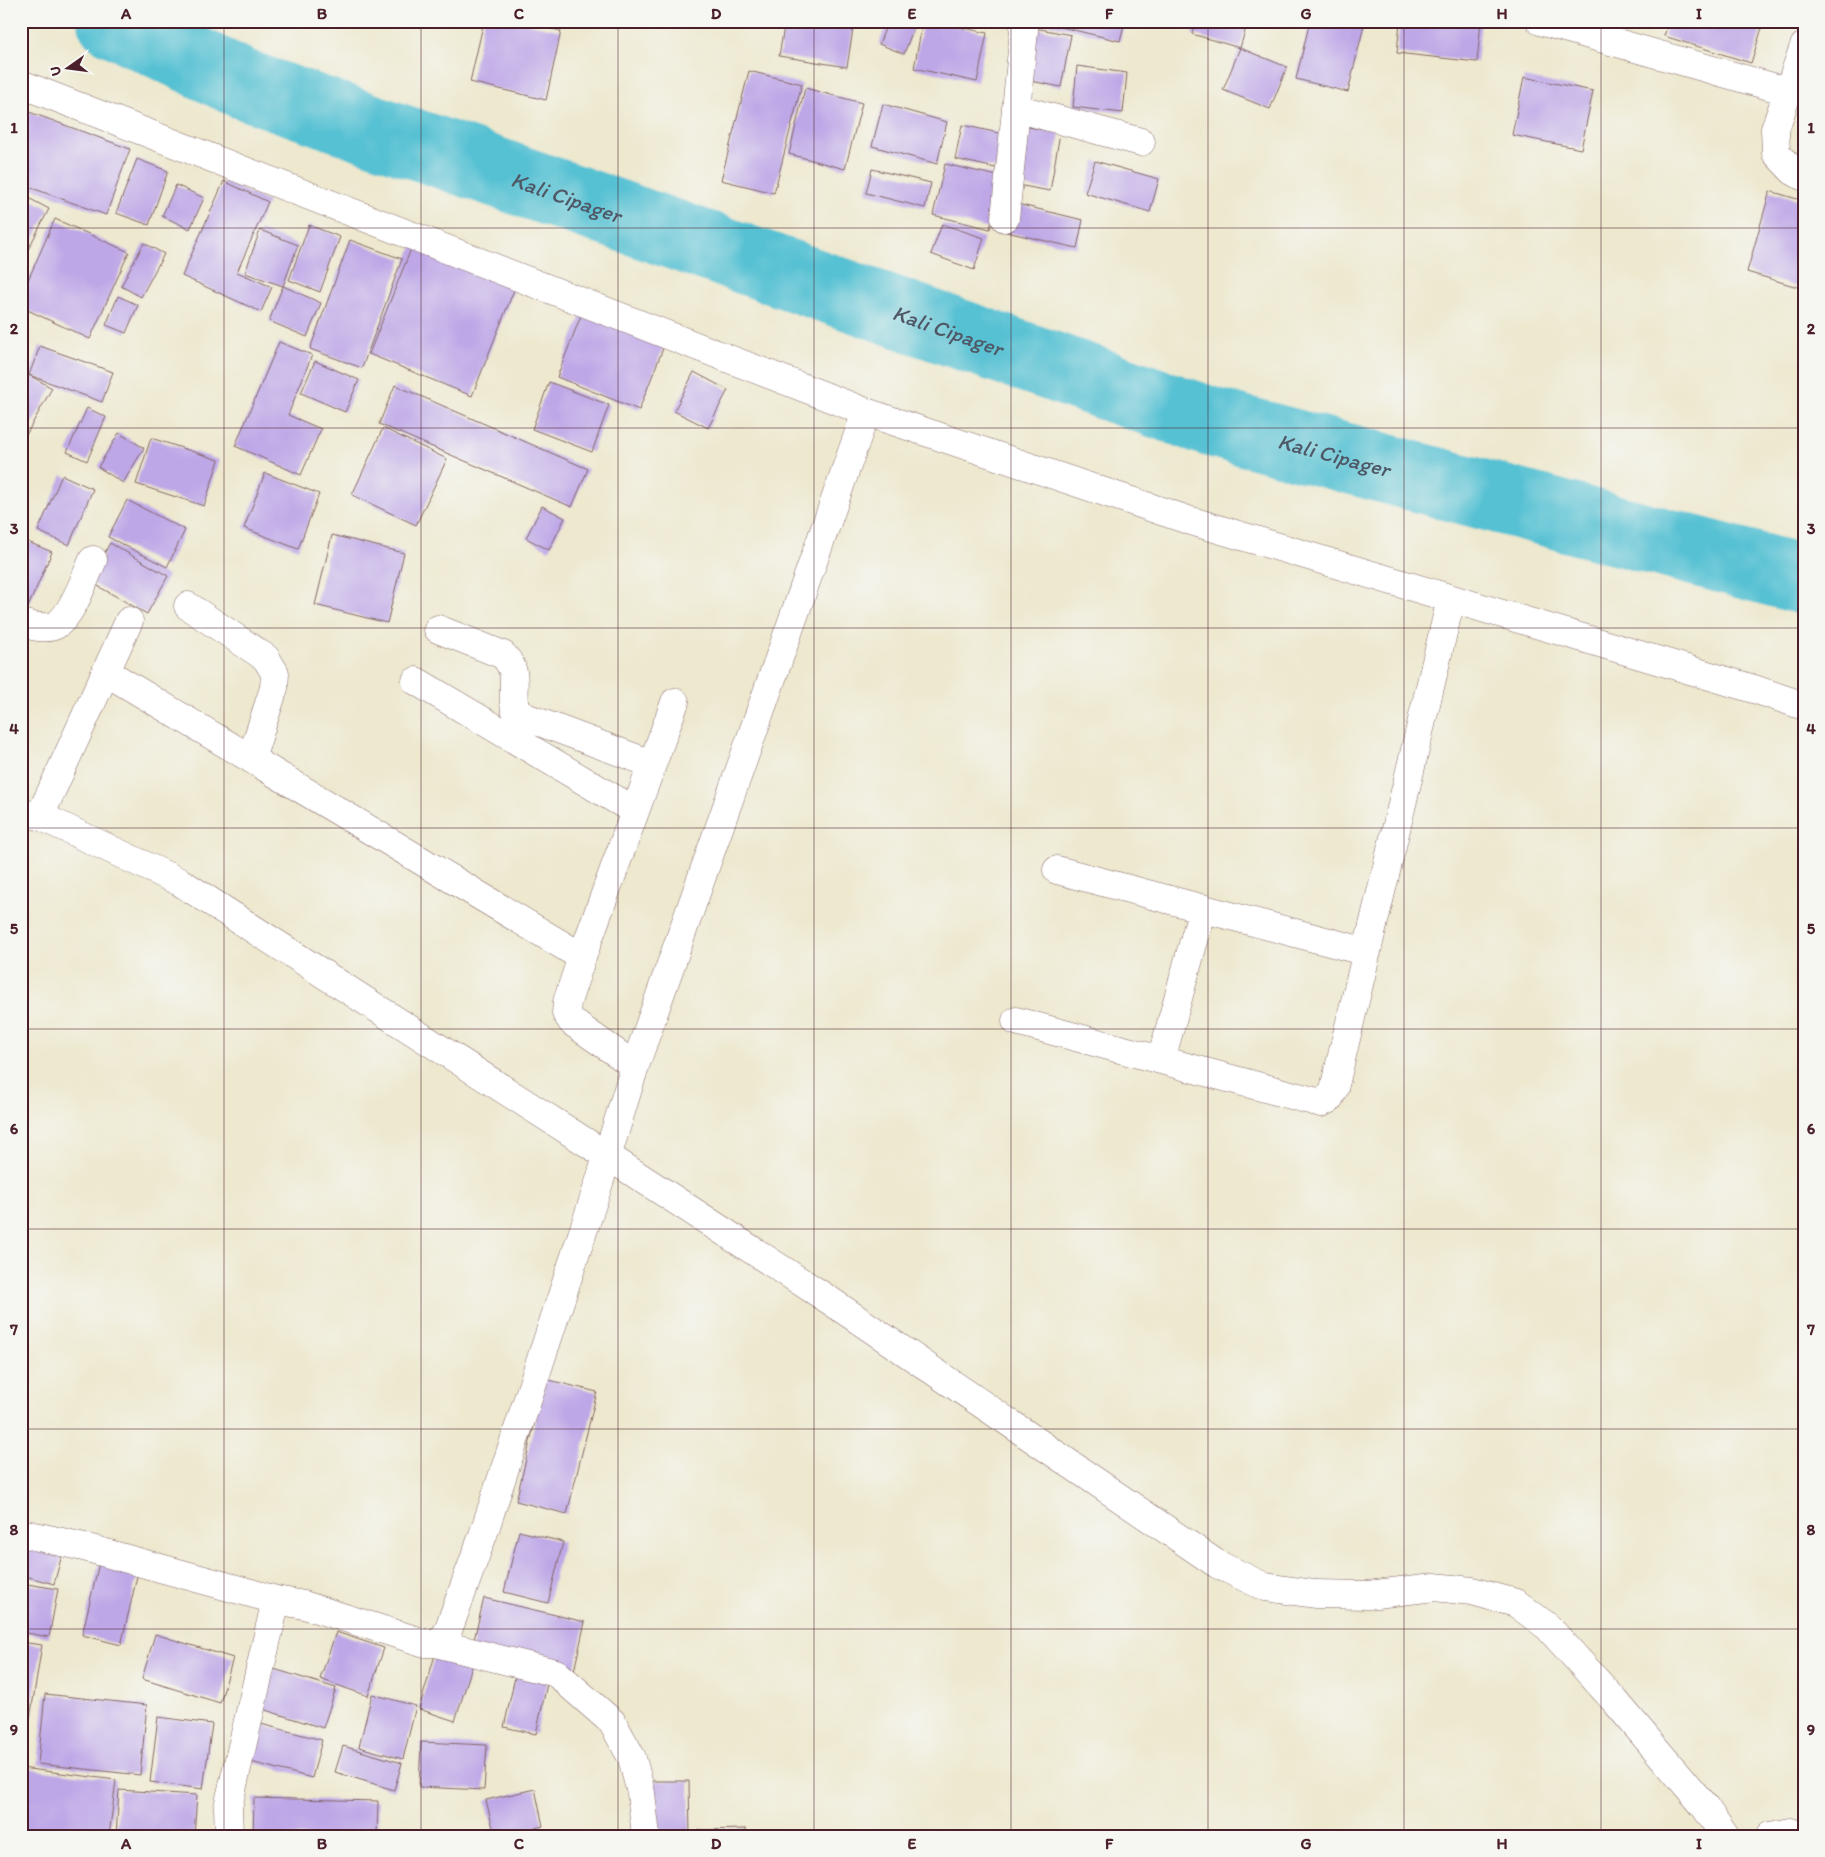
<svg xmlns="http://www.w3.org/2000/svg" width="1825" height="1857" font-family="Itim,sans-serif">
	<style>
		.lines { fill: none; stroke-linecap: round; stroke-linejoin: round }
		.river { stroke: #57c1d3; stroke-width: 70 }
		.building { fill: #bea7e7 }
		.minor-casing { stroke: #836564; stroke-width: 29 }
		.minor { stroke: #fff; stroke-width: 28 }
		.grid { fill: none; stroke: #4a1f2b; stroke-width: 1; stroke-opacity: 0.55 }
		.labels { text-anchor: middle; stroke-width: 4; stroke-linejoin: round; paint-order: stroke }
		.water-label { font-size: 22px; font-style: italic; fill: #4f5866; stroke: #f6f6f2 }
		.neatline { fill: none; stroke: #4a1f2b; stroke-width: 2 }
		.grid-label { font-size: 16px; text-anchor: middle; font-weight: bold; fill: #4a1f2b }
	</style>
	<rect width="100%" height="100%" fill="#f6f6f2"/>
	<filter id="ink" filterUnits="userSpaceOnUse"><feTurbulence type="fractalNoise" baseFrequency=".02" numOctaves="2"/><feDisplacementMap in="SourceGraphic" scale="10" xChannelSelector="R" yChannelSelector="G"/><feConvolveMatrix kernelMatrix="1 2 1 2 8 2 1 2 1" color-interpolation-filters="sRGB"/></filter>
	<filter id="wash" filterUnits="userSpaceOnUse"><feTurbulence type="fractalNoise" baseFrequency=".0096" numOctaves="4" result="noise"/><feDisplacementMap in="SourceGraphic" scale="20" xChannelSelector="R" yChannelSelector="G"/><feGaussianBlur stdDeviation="1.12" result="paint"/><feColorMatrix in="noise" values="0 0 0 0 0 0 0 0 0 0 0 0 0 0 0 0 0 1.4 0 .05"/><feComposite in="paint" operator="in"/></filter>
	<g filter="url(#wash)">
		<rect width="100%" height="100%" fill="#ede8ce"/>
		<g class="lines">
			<!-- river -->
			<path class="river" id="s1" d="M 112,21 L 243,84 L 1211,422 L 1804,580"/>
		</g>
		<g id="blocks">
			<!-- building -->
			<path class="building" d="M 484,21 L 517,21 L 561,31 L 546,100 L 470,82 Z
				M 785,21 L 808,21 L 853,29 L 847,67 L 779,56 Z
				M 888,21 L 916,21 L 904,54 L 879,44 Z
				M 923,21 L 932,21 L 987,33 L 977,82 L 914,68 Z
				M 1036,21 L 1125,21 L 1120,41 Z
				M 1195,21 L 1248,21 L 1240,48 L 1192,34 Z
				M 1310,21 L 1365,21 L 1348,92 L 1296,79 Z
				M 1400,21 L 1481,21 L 1477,62 L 1397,53 Z
				M 1616,21 L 1651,21 L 1650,29 Z
				M 1669,21 L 1764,21 L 1751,63 L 1664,36 Z
				M 1030,27 L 1071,35 L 1061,87 L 1020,79 Z
				M 1240,48 L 1287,67 L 1270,109 L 1223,90 Z
				M 1077,66 L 1127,73 L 1123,113 L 1073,107 Z
				M 749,71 L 802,84 L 774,193 L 721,180 Z
				M 1524,77 L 1593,91 L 1581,149 L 1512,135 Z
				M 805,88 L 862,103 L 845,169 L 789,154 Z
				M 883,104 L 947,122 L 937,164 L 872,146 Z
				M 21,109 L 130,149 L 106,215 L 21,184 Z
				M 962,125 L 1008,135 L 1000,169 L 955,159 Z
				M 1023,126 L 1060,133 L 1050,191 L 1012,184 Z
				M 137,159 L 168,171 L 149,225 L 116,213 Z
				M 1095,161 L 1159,179 L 1150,212 L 1085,193 Z
				M 945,164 L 1002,177 L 990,229 L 933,215 Z
				M 872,169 L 931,183 L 925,208 L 866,193 Z
				M 224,181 L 268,202 L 237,272 L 272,287 L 261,312 L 182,276 Z
				M 176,185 L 204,198 L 190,229 L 162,216 Z
				M 1770,191 L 1804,201 L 1804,289 L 1747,272 Z
				M 21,194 L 49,209 L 21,263 Z
				M 1013,203 L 1083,220 L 1077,248 L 1006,232 Z
				M 55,219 L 129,252 L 90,339 L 21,307 L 21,296 Z
				M 942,224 L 984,238 L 974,270 L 931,254 Z
				M 309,225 L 340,237 L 320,292 L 289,280 Z
				M 260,230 L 298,245 L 283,286 L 245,273 Z
				M 350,240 L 402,259 L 362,368 L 310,349 Z
				M 144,243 L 164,254 L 141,297 L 121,286 Z
				M 413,244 L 516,285 L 472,396 L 369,354 Z
				M 283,286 L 321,303 L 307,337 L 269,321 Z
				M 118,296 L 138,305 L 126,333 L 106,325 Z
				M 585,305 L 667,338 L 639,410 L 557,377 Z
				M 279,342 L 312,355 L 288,415 L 321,429 L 301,475 L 235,446 Z
				M 40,346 L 113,372 L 102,402 L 29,375 Z
				M 315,361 L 359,380 L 345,412 L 301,393 Z
				M 694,372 L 728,390 L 708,428 L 674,411 Z
				M 29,375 L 52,388 L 21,444 L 21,390 Z
				M 549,382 L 609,405 L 592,452 L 532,429 Z
				M 395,385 L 588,469 L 572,507 L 379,424 Z
				M 87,408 L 106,417 L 87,461 L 67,452 Z
				M 383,428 L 447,459 L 416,525 L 352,495 Z
				M 119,433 L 144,448 L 123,483 L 98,467 Z
				M 151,438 L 219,460 L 204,506 L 136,484 Z
				M 265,473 L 319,494 L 298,549 L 244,528 Z
				M 62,475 L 93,489 L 69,545 L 38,531 Z
				M 127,500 L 185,530 L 167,567 L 108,537 Z
				M 542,506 L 565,518 L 549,550 L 526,538 Z
				M 332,535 L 404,553 L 387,623 L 315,605 Z
				M 21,539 L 52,552 L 25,614 L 21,612 Z
				M 110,543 L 168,576 L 147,614 L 89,581 Z
				M 545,1379 L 597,1392 L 567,1514 L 516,1501 Z
				M 519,1531 L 563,1542 L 548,1603 L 504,1592 Z
				M 21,1540 L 63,1551 L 54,1584 L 21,1575 Z
				M 99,1563 L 138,1572 L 121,1645 L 82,1635 Z
				M 21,1583 L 58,1589 L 49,1637 L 21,1632 Z
				M 484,1598 L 585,1622 L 574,1671 L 472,1648 Z
				M 336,1632 L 384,1648 L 368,1696 L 320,1679 Z
				M 155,1634 L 233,1658 L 220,1703 L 142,1679 Z
				M 21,1642 L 42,1645 L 30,1719 L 21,1717 Z
				M 438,1645 L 475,1657 L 455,1721 L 419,1709 Z
				M 517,1668 L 549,1675 L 536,1734 L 504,1727 Z
				M 274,1669 L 336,1688 L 323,1728 L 262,1709 Z
				M 45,1694 L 147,1705 L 140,1775 L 38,1764 Z
				M 372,1694 L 416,1706 L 403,1759 L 359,1747 Z
				M 158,1717 L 212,1724 L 203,1789 L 150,1782 Z
				M 261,1724 L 322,1740 L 312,1778 L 251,1762 Z
				M 421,1742 L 487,1745 L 484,1790 L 419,1787 Z
				M 343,1746 L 402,1763 L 394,1790 L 335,1772 Z
				M 21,1768 L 116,1780 L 109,1836 L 21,1835 Z
				M 650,1781 L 689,1781 L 690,1836 L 651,1836 Z
				M 535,1789 L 543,1826 L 501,1836 L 495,1836 L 486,1800 Z
				M 119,1790 L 197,1795 L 194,1836 L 116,1836 Z
				M 254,1798 L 378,1801 L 377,1836 L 253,1836 Z
				M 746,1829 L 746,1836 L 699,1836 L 699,1830 Z"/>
		</g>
	</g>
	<g filter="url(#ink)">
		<use href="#blocks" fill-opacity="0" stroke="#836564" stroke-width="1"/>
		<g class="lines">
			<!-- minor casing -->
			<g class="minor-casing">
				<path id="minor" d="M 1540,21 L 1787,91
					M 1804,46 L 1775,129 L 1776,153 L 1793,171 L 1804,177
					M 21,84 L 866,412 L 1188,520 L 1757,690 L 1804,706
					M 1016,108 L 1141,142
					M 1005,218 L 1025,21
					M 188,606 L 266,658 L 275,673 L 274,688 L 251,759
					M 21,623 C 32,626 46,630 56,625 C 73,615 85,577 93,560
					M 438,629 L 503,655 C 521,673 510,687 515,709 L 523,716 L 652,764
					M 106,672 L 582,957
					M 416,681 L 635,811
					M 21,813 L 40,816 L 180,882 L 606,1155 L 829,1300 L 1217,1564 L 1265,1587 L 1315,1594 L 1368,1595 L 1434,1587 L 1472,1591 L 1516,1603 L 1548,1627 L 1615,1701 L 1705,1807 L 1725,1836
					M 40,816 L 129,621
					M 1057,870 L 1367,952
					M 1016,1021 L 1321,1103 L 1329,1099 L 1334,1089 L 1451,599
					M 1161,1060 L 1203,908
					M 635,1066 L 572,1022 L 566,1013 L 567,1002 L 582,957 L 675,702
					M 21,1533 L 84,1547 L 276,1600
					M 435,1643 L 556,1673 L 612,1722 L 632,1758 L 641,1793 L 646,1836
					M 229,1836 L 228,1807 L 276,1600 L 304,1605 L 425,1643 L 435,1643 L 446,1636 L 483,1535 L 599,1183 L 635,1066 L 866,412
					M 1771,1836 L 1790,1832 L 1801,1836"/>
			</g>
			<!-- minor -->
			<use href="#minor" class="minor"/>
		</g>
	</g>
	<!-- grid -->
	<path class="grid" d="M 224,21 L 224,1836M 421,21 L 421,1836M 618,21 L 618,1836M 814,21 L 814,1836M 1011,21 L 1011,1836M 1208,21 L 1208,1836M 1404,21 L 1404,1836M 1601,21 L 1601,1836M 21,228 L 1804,228M 21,428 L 1804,428M 21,628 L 1804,628M 21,828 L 1804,828M 21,1029 L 1804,1029M 21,1229 L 1804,1229M 21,1429 L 1804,1429M 21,1629 L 1804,1629"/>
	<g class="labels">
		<!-- water labels -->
		<g class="water-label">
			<text dy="8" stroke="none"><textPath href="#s1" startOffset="488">Kali Cipager</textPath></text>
			<text dy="8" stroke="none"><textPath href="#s1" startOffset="892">Kali Cipager</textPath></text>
			<text dy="8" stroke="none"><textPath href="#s1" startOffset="1298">Kali Cipager</textPath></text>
		</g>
	</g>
	<!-- margin -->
	<rect width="1825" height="1857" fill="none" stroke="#f6f6f2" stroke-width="55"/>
	<!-- north arrow -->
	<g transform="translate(68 68) rotate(256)" stroke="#f6f6f2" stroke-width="4" paint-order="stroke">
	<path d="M0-4L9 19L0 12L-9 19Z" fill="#4a1f2b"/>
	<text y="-8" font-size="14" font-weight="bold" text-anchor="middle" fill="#4a1f2b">U</text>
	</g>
	<rect x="28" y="28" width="1770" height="1802" class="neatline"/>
	<g class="grid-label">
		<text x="126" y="19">A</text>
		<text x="322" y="19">B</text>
		<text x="519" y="19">C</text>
		<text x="716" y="19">D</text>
		<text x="912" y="19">E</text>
		<text x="1109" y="19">F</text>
		<text x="1306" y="19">G</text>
		<text x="1502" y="19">H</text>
		<text x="1699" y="19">I</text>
		<text x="14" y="133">1</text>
		<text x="1811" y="133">1</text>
		<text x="14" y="334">2</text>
		<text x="1811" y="334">2</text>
		<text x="14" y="534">3</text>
		<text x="1811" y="534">3</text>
		<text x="14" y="734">4</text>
		<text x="1811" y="734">4</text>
		<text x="14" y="934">5</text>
		<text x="1811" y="934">5</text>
		<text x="14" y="1134">6</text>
		<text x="1811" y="1134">6</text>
		<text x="14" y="1335">7</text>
		<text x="1811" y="1335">7</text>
		<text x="14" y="1535">8</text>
		<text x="1811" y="1535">8</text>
		<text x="14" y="1735">9</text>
		<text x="1811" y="1735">9</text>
		<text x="126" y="1849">A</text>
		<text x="322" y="1849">B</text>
		<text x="519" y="1849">C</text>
		<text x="716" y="1849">D</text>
		<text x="912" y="1849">E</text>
		<text x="1109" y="1849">F</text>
		<text x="1306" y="1849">G</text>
		<text x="1502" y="1849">H</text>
		<text x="1699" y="1849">I</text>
	</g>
</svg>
